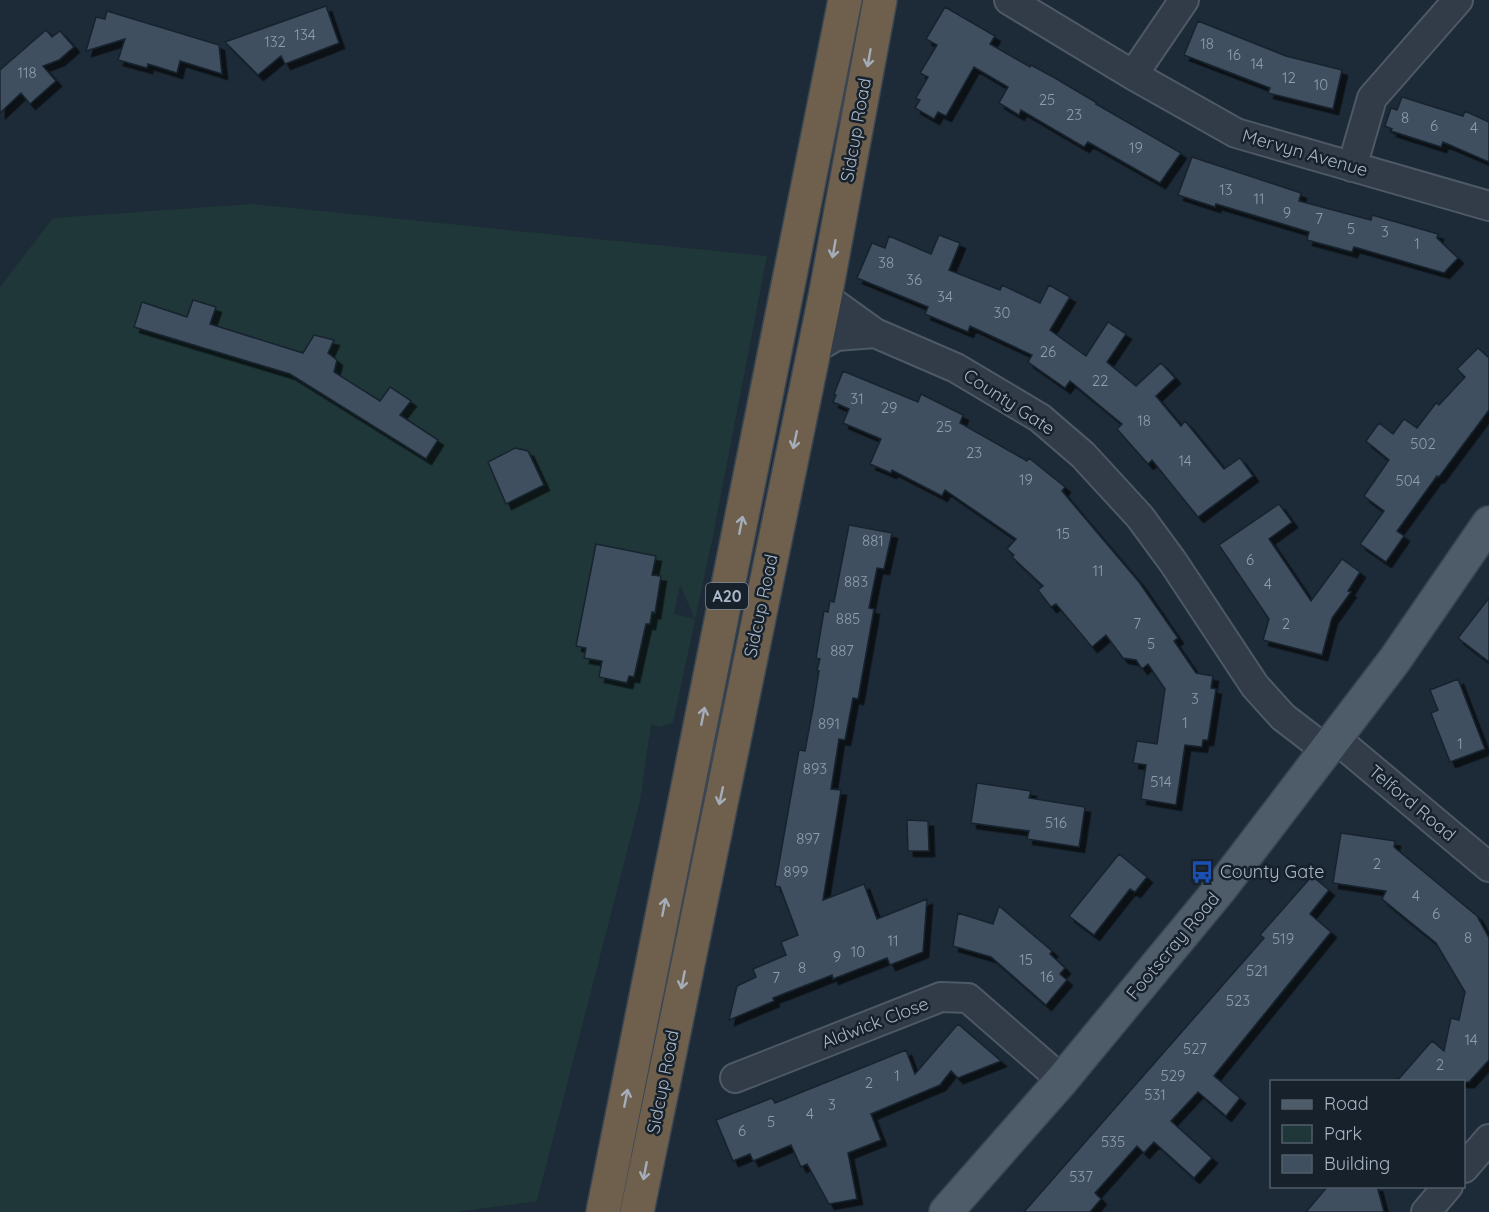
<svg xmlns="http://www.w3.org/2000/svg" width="1489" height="1212" font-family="Quicksand,sans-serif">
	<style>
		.green { fill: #1f3738; fill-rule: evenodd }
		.building { fill: #3f4f60; stroke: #18232e; stroke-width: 1.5; filter: url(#shadow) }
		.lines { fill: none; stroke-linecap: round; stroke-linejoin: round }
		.minor-casing { stroke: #4e5966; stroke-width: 32 }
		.major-casing { stroke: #3a4551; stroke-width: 36 }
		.highway-casing { stroke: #3b4652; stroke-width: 36 }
		.minor { stroke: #313c48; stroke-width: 28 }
		.major { stroke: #4e5b68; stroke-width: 33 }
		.highway { stroke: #6f5f4d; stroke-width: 33 }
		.oneway { stroke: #a4adb9 }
		.labels { text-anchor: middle; stroke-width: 5; stroke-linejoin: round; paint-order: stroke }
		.number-label { font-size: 15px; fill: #8f9cac }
		.shield { fill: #16212c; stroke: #7e8997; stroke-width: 1.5 }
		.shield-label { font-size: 16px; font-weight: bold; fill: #aab6c5 }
		.street-label { font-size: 18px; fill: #aab6c5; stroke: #16212c }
		.poi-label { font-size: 18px; fill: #aab6c5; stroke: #16212c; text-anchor: start }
	</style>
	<defs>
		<filter id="shadow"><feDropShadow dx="5.5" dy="5.5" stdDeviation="0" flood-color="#0009"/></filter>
	</defs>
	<rect width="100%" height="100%" fill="#1d2a37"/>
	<!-- green -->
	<path class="green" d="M 251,204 L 767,256 L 713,536 L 673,723 L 660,727 L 651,724 L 640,801 L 537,1201 L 456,1212 L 0,1212 L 0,287 L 53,218 ZM 680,585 L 695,619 L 674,614 Z
		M 775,257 L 782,259 L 686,717 L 683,719 Z"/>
	<!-- building -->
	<path class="building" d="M 326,6 L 339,43 L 285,64 L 281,56 L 258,75 L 225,42 Z
		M 945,7 L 995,36 L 990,44 L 1030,67 L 1031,65 L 1055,78 L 1097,103 L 1096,104 L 1181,153 L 1160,183 L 1088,142 L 1084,147 L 1021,110 L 1019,115 L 999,103 L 1008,87 L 974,67 L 946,116 L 938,112 L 934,119 L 915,108 L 920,100 L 916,98 L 928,77 L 920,73 L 937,45 L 926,39 Z
		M 107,11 L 219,45 L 222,74 L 180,61 L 177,73 L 148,64 L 147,68 L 118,60 L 125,39 L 86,51 L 96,17 L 105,19 Z
		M 1198,21 L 1286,56 L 1342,70 L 1333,109 L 1268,93 L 1270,88 L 1184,55 Z
		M 46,30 L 52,37 L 60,31 L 74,47 L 59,60 L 43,66 L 56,81 L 30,104 L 21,93 L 0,113 L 0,70 Z
		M 1402,97 L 1463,116 L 1465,111 L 1489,122 L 1489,162 L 1443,142 L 1441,147 L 1391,131 L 1392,129 L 1385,126 L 1391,108 L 1397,110 Z
		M 1192,157 L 1301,193 L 1299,201 L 1371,220 L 1372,215 L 1438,234 L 1437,238 L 1458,258 L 1444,273 L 1354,247 L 1352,252 L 1307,240 L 1309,232 L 1216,204 L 1215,207 L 1178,195 Z
		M 939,235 L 960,243 L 949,270 L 1000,290 L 1002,285 L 1040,303 L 1049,285 L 1070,297 L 1050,330 L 1086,356 L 1108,322 L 1126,334 L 1107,362 L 1136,386 L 1161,363 L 1175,378 L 1156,396 L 1181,426 L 1185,421 L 1224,469 L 1240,458 L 1253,476 L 1198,517 L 1152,460 L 1148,464 L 1117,429 L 1122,424 L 1070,381 L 1065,388 L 1028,362 L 1032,355 L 970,326 L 968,332 L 925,314 L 928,307 L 857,278 L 872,243 L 885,248 L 889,236 L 931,254 Z
		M 193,300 L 216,307 L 210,324 L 303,353 L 314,335 L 334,340 L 328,353 L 337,360 L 334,372 L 380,401 L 390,387 L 411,401 L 400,415 L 438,440 L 426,459 L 290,374 L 134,327 L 142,302 L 187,317 Z
		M 1478,348 L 1489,358 L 1489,410 L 1439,477 L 1437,476 L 1397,531 L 1404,536 L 1386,562 L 1360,544 L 1384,511 L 1364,496 L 1389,460 L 1366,441 L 1379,423 L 1393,434 L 1404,419 L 1417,428 L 1436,403 L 1439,405 L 1465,377 L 1457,369 Z
		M 843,371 L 918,402 L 921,394 L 963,415 L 960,423 L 1027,461 L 1029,458 L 1065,487 L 1062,491 L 1139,582 L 1178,638 L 1174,641 L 1196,673 L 1213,676 L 1211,688 L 1216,689 L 1208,740 L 1203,740 L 1202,747 L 1185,745 L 1176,805 L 1141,799 L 1146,765 L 1133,763 L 1137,741 L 1157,744 L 1165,689 L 1148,664 L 1142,669 L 1136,660 L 1123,658 L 1106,635 L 1092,647 L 1056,604 L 1051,607 L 1038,590 L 1043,586 L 1012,557 L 1014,555 L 1007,549 L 1016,539 L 945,490 L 942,496 L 892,470 L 891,473 L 870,464 L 881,439 L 843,423 L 849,409 L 833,402 L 836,395 L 834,394 Z
		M 515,448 L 528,451 L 544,485 L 506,504 L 488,462 Z
		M 1279,504 L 1292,522 L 1269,539 L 1311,601 L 1342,559 L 1360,572 L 1348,591 L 1351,592 L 1332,618 L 1322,655 L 1263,640 L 1269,619 L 1219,545 Z
		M 849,525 L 892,533 L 884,569 L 877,568 L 869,608 L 874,609 L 858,699 L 853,698 L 845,740 L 839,739 L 831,789 L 841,790 L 823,900 L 864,884 L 877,919 L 927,899 L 923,952 L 890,965 L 887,958 L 833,979 L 832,975 L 773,998 L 774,1001 L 729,1020 L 737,986 L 756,977 L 753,969 L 786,955 L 781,942 L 798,935 L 780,887 L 775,886 L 799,750 L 805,751 L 813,708 L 819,671 L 817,670 L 820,659 L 816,658 L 824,611 L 828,612 L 830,601 L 834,602 Z
		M 596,544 L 656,556 L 652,575 L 661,576 L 655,613 L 652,612 L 650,624 L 646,624 L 634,677 L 629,676 L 627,683 L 599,677 L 602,661 L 584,658 L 586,648 L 576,646 Z
		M 1489,598 L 1489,662 L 1458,638 Z
		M 1458,679 L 1485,749 L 1450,762 L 1431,713 L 1438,710 L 1430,690 Z
		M 977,783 L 1031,791 L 1029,798 L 1085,807 L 1079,847 L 1027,839 L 1029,831 L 971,823 Z
		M 907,820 L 928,821 L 929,851 L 908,851 Z
		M 1341,833 L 1395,841 L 1394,847 L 1477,916 L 1489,938 L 1489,1060 L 1469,1082 L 1396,1082 L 1432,1041 L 1444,1051 L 1451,1018 L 1459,1020 L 1465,992 L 1436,943 L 1382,899 L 1386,891 L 1333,883 Z
		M 1119,854 L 1147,877 L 1135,892 L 1130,889 L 1094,935 L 1069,916 Z
		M 1312,876 L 1329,890 L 1310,914 L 1331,932 L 1214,1076 L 1240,1098 L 1226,1116 L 1198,1092 L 1171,1121 L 1212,1158 L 1194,1178 L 1154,1142 L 1144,1153 L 1137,1146 L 1095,1193 L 1101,1199 L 1090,1212 L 1024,1212 L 1264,938 L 1260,935 Z
		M 999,906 L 1052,951 L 1050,954 L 1065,968 L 1060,974 L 1067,980 L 1046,1005 L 991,957 L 953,946 L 958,913 L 993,924 Z
		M 958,1024 L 1001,1061 L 958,1078 L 951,1071 L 940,1085 L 871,1114 L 881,1140 L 848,1153 L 857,1199 L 829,1204 L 807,1164 L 801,1167 L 791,1145 L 753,1161 L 750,1154 L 733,1161 L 716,1120 L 772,1098 L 775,1103 L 906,1050 L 915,1074 Z
		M 1328,1186 L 1377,1186 L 1384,1212 L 1306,1212 Z"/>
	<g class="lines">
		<!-- minor casing -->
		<g class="minor-casing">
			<path id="minor" d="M 1009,0 L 1133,75 L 1236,133 L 1489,206
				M 1133,75 L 1184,0
				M 1352,167 L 1372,98 L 1458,0
				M 825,297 L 875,333 L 956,368 L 1040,418 L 1083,455 L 1140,517 L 1173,562 L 1255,686 L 1283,717 L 1326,750
				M 814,349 L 836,336 L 875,333
				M 1335,738 L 1489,867
				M 735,1078 L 941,997 L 968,998 L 1062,1080
				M 1464,1168 L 1489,1139
				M 1426,1212 L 1448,1186"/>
		</g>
		<!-- major casing -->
		<g class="major-casing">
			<path id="major" d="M 946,1212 L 1062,1080 L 1220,889 L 1394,661 L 1489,523"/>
		</g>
		<!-- highway casing -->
		<g class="highway-casing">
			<path id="highway" d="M 603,1212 L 845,0
				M 637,1212 L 825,297 L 880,0"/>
		</g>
		<!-- minor -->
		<use href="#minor" class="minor"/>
		<!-- major -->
		<use href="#major" class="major"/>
		<!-- highway -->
		<use href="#highway" class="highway"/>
	</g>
	<!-- one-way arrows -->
	<defs><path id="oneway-shaft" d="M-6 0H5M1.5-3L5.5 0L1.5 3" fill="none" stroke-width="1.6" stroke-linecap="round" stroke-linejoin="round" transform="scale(1.5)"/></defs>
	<g class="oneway">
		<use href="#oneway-shaft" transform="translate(869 58) rotate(100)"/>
		<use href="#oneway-shaft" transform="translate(834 249) rotate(100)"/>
		<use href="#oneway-shaft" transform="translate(795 440) rotate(102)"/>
		<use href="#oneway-shaft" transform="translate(741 525) rotate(-79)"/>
		<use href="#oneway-shaft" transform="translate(703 716) rotate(-79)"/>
		<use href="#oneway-shaft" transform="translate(721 796) rotate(102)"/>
		<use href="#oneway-shaft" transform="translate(664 907) rotate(-79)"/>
		<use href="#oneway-shaft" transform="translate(683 980) rotate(101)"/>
		<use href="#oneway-shaft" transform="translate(626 1098) rotate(-79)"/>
		<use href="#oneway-shaft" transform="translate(645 1171) rotate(101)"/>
	</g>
	<!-- icons -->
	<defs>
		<g id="bus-bare" transform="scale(1.8)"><path d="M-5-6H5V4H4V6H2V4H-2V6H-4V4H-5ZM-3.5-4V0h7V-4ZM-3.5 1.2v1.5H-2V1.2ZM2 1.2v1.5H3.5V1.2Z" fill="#1a4fb4" stroke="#16212c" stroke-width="2.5" paint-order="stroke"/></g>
	</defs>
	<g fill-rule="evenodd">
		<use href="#bus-bare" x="1202" y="872"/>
	</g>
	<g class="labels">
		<!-- number labels -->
		<g class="number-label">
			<text x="305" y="40">134</text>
			<text x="275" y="47">132</text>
			<text x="1207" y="49">18</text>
			<text x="1234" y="60">16</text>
			<text x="1257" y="69">14</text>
			<text x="27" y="78">118</text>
			<text x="1289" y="83">12</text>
			<text x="1321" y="90">10</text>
			<text x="1047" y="105">25</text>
			<text x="1074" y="120">23</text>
			<text x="1405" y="123">8</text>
			<text x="1434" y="131">6</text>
			<text x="1474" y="133">4</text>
			<text x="1136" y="153">19</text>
			<text x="1226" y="195">13</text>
			<text x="1259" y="204">11</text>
			<text x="1287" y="218">9</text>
			<text x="1319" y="224">7</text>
			<text x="1351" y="234">5</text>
			<text x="1385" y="237">3</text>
			<text x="1417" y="249">1</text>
			<text x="886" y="268">38</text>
			<text x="914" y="285">36</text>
			<text x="945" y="302">34</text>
			<text x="1002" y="318">30</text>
			<text x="1048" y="357">26</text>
			<text x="1100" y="386">22</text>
			<text x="857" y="404">31</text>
			<text x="889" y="413">29</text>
			<text x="1144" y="426">18</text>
			<text x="944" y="432">25</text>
			<text x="1423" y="449">502</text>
			<text x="974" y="458">23</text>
			<text x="1185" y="466">14</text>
			<text x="1026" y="485">19</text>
			<text x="1408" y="486">504</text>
			<text x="1063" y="539">15</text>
			<text x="873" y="546">881</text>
			<text x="1250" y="565">6</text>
			<text x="1098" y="576">11</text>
			<text x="856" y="587">883</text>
			<text x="1268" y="589">4</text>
			<text x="848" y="624">885</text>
			<text x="1137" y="629">7</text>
			<text x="1286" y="629">2</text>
			<text x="1151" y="649">5</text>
			<text x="842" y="656">887</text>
			<text x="1195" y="704">3</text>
			<text x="1185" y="728">1</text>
			<text x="829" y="729">891</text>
			<text x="1460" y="749">1</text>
			<text x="815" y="774">893</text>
			<text x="1161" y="787">514</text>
			<text x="1056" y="828">516</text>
			<text x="808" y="844">897</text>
			<text x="1377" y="869">2</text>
			<text x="796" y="877">899</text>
			<text x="1416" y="901">4</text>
			<text x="1436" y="919">6</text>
			<text x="1468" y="943">8</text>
			<text x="1283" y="944">519</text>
			<text x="893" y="946">11</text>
			<text x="858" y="957">10</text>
			<text x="837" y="962">9</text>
			<text x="1026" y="965">15</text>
			<text x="802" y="973">8</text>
			<text x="1257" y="976">521</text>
			<text x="1047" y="982">16</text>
			<text x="776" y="983">7</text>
			<text x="1238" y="1006">523</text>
			<text x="1471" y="1045">14</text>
			<text x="1195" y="1054">527</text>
			<text x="1440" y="1070">2</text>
			<text x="897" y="1081">1</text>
			<text x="1173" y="1081">529</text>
			<text x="869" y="1088">2</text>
			<text x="1155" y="1100">531</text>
			<text x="832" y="1110">3</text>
			<text x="810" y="1119">4</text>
			<text x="771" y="1127">5</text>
			<text x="742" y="1136">6</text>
			<text x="1113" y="1147">535</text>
			<text x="1081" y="1182">537</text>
		</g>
		<!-- shield labels -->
		<rect class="shield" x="706" y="583" width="42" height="26" rx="4.5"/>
		<g class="shield-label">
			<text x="727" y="602">A20</text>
		</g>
		<!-- street labels -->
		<g class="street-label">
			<text transform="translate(856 130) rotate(-80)" y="6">Sidcup Road</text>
			<text transform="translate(1305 153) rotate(16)" y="6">Mervyn Avenue</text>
			<text transform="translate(1009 402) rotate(33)" y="6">County Gate</text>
			<text transform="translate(761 606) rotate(-78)" y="6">Sidcup Road</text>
			<text transform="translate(1412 803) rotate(40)" y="6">Telford Road</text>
			<text transform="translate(1173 946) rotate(-50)" y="6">Footscray Road</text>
			<text transform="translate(875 1023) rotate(-21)" y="6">Aldwick Close</text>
			<text transform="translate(663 1082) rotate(-79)" y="6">Sidcup Road</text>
		</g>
		<!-- poi labels -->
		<g class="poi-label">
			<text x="1220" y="878">County Gate</text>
		</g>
	</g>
	<!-- legend -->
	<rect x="1270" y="1080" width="195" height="108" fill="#16212c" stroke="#515d69" stroke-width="1.5"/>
	<rect x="1282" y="1100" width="30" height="9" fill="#4e5b68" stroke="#515d69" stroke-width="1.5"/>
	<text x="1324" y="1110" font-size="18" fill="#aab6c5">Road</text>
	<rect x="1282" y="1125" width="30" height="18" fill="#1f3738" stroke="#515d69" stroke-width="1.5"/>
	<text x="1324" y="1140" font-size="18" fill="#aab6c5">Park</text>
	<rect x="1282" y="1155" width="30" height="18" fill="#3f4f60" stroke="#515d69" stroke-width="1.5"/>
	<text x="1324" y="1170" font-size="18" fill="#aab6c5">Building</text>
</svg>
